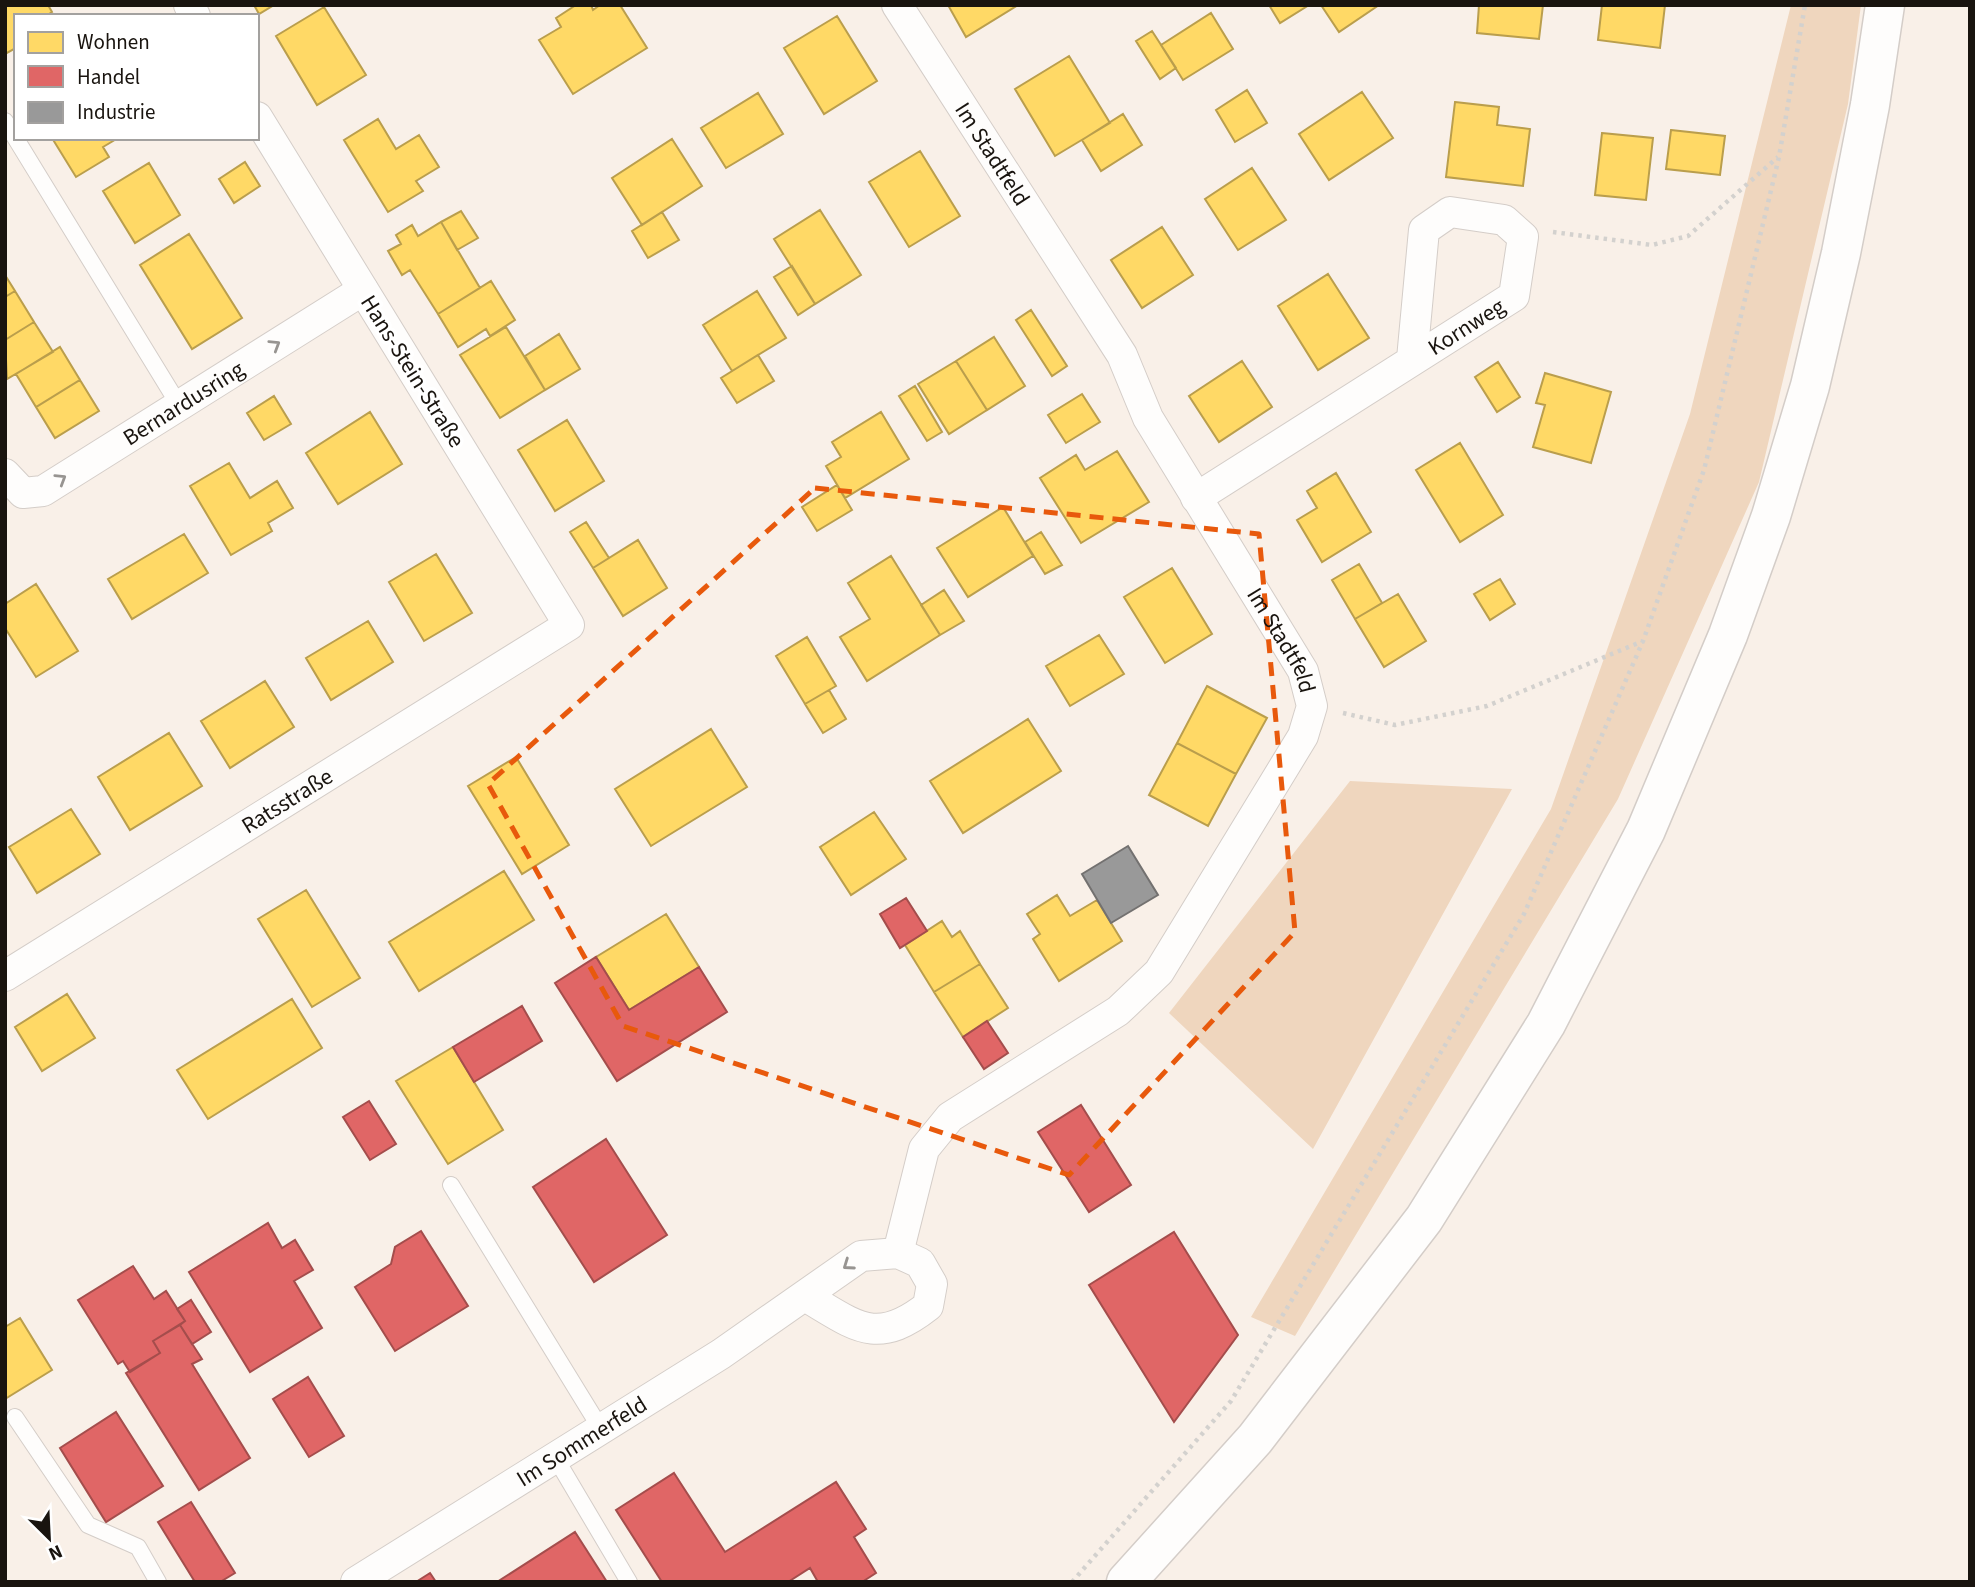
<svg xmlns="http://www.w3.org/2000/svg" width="1975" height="1587" font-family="'Source Sans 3',sans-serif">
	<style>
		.green { fill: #efd6be }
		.homes { fill: #ffd966; stroke: #ba9e4c; stroke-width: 2 }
		.shops { fill: #e06666; stroke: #a44d4c; stroke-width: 2 }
		.industry { fill: #999; stroke: #737170; stroke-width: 2 }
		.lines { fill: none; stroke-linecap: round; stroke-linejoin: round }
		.lane-casing { stroke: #d4cdc8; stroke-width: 18 }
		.street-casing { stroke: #d4cdc8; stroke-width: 32 }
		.secondary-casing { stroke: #d4cdc8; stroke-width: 41 }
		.path { stroke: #d3d1ce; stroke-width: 4.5; stroke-dasharray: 3.5 5; stroke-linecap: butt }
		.lane { stroke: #fefdfc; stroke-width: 16 }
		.street { stroke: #fefdfc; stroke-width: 30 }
		.secondary { stroke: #fefdfc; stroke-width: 38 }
		.oneway { stroke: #979491 }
		.marked { fill: none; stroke: #e8590c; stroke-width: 5; stroke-dasharray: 14 9; stroke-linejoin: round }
		.labels { text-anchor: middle; stroke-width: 7; stroke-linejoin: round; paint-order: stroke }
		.street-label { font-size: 23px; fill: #19140f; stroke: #fff }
	</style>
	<rect width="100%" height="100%" fill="#f9f0e8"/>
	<!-- green -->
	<path class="green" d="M 1791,5 L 1861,5 L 1848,104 L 1759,482 L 1618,799 L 1295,1336 L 1251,1317 L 1551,809 L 1690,414 Z
		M 1350,781 L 1512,789 L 1313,1149 L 1169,1013 Z"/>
	<!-- homes -->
	<path class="homes" d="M 5,5 L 48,5 L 52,12 L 46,16 L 16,16 L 16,48 L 5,54 Z
		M 254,5 L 274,5 L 259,14 Z
		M 576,5 L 591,5 L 593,10 L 600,5 L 620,5 L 647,48 L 573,94 L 539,40 L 561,27 L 556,18 Z
		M 948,5 L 1018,5 L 966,37 Z
		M 1269,5 L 1309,5 L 1280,23 Z
		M 1321,5 L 1379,5 L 1339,32 Z
		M 1479,5 L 1543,5 L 1539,39 L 1477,33 Z
		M 1602,5 L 1665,5 L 1660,48 L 1598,40 Z
		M 324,7 L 366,75 L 317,105 L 276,36 Z
		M 1211,13 L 1233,49 L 1183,80 L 1161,45 Z
		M 837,16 L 877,81 L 824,114 L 784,48 Z
		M 1152,31 L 1176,68 L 1160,79 L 1136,41 Z
		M 1069,56 L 1110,123 L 1055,156 L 1015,89 Z
		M 1247,90 L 1267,123 L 1235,142 L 1216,110 Z
		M 1362,92 L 1393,138 L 1329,180 L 1299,134 Z
		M 758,93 L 783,134 L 726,168 L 701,128 Z
		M 1455,102 L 1499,107 L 1497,125 L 1530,129 L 1523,186 L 1446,177 Z
		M 1123,114 L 1142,145 L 1101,171 L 1082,140 Z
		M 378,119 L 396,149 L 419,135 L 439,167 L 416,181 L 423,191 L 388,212 L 344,140 Z
		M 1671,130 L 1725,136 L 1720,175 L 1666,169 Z
		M 1602,133 L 1653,138 L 1646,200 L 1595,195 Z
		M 52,138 L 118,138 L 103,147 L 109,157 L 76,177 Z
		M 672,139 L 702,186 L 642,225 L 612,178 Z
		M 920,151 L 960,216 L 909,247 L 869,182 Z
		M 245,162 L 260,186 L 234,203 L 219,179 Z
		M 149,163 L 180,215 L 135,243 L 103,191 Z
		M 1252,168 L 1286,220 L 1238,250 L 1205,199 Z
		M 820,210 L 861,275 L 815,304 L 774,239 Z
		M 461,211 L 478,238 L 457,250 L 441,222 Z
		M 662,212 L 679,240 L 648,258 L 632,231 Z
		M 441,222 L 480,288 L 438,314 L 410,270 L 402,275 L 388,251 L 401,244 L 396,235 L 412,225 L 418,236 Z
		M 1162,227 L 1193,275 L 1142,308 L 1111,260 Z
		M 189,234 L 242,318 L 192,349 L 140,265 Z
		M 792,266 L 815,304 L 798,315 L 774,277 Z
		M 1328,274 L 1369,338 L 1318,370 L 1278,306 Z
		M 5,275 L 15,291 L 5,297 Z
		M 491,281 L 515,320 L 490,336 L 486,329 L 458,347 L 438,314 Z
		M 15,291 L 34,322 L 5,340 L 5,297 Z
		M 757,291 L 786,338 L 732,371 L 703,325 Z
		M 1031,310 L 1067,366 L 1052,376 L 1016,320 Z
		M 34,322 L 53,352 L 7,379 L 5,340 Z
		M 506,327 L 545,390 L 500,418 L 460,355 Z
		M 559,334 L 580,369 L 545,390 L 525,356 Z
		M 994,337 L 1025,386 L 987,410 L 956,361 Z
		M 60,347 L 80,380 L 36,407 L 16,374 Z
		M 758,355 L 774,381 L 737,403 L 721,378 Z
		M 956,361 L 987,410 L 949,434 L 918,384 Z
		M 1242,361 L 1272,407 L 1219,442 L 1189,396 Z
		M 1498,362 L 1520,397 L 1497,412 L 1475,377 Z
		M 1545,373 L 1611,392 L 1591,463 L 1533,447 L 1545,405 L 1536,403 Z
		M 80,380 L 99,411 L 55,438 L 36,407 Z
		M 915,386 L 942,432 L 927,441 L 899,396 Z
		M 1082,394 L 1100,422 L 1066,443 L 1048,415 Z
		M 274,396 L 291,424 L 264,440 L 247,413 Z
		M 370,412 L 402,464 L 338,504 L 306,453 Z
		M 881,412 L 909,459 L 845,498 L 826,466 L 841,457 L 832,442 Z
		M 567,420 L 604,481 L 555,511 L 518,450 Z
		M 1460,443 L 1503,515 L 1460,542 L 1416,470 Z
		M 1117,451 L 1149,502 L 1081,543 L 1040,478 L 1076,455 L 1085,470 Z
		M 229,463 L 250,498 L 277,481 L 293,508 L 268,523 L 272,531 L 231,555 L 190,486 Z
		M 1336,473 L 1371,532 L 1322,562 L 1297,520 L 1317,508 L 1307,491 Z
		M 837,485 L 852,510 L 817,531 L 802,507 Z
		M 1003,507 L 1033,556 L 968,597 L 937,548 Z
		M 586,522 L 609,558 L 593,568 L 570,532 Z
		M 1041,532 L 1062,565 L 1045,574 L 1025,542 Z
		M 184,534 L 208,573 L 132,619 L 108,579 Z
		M 638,540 L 667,588 L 623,616 L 593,568 Z
		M 436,554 L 472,613 L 424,641 L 389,582 Z
		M 891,556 L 940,635 L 867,681 L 840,637 L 870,619 L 848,583 Z
		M 1359,564 L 1382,603 L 1355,619 L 1332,580 Z
		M 1172,568 L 1212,634 L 1165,663 L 1124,597 Z
		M 1500,579 L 1515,604 L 1490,620 L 1474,594 Z
		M 36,584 L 78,651 L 36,677 L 5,628 L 5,604 Z
		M 944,590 L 964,621 L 940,635 L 921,605 Z
		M 1398,594 L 1426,641 L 1384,667 L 1355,619 Z
		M 368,621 L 393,662 L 331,700 L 306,658 Z
		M 1099,635 L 1124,674 L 1070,706 L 1046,666 Z
		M 807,637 L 836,686 L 805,704 L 776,656 Z
		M 265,681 L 294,727 L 230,768 L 201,721 Z
		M 1207,686 L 1267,718 L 1236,774 L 1177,743 Z
		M 829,690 L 846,719 L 823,733 L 805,704 Z
		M 1028,719 L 1061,771 L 963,833 L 930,781 Z
		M 711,729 L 747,787 L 651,846 L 615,789 Z
		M 169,733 L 202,786 L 130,830 L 98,777 Z
		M 1177,743 L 1236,774 L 1208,826 L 1149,795 Z
		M 516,757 L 569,845 L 522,874 L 468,786 Z
		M 71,809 L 100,854 L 37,893 L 9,847 Z
		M 874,812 L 906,859 L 851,895 L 820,847 Z
		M 504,871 L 534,920 L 419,991 L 389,942 Z
		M 306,890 L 360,978 L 312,1007 L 258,919 Z
		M 1057,895 L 1070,916 L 1097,900 L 1122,941 L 1059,981 L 1033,939 L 1040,934 L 1027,914 Z
		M 666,914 L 699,967 L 629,1010 L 596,957 Z
		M 942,921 L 952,937 L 960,931 L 980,964 L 934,992 L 905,945 Z
		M 980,964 L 1008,1008 L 963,1037 L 934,992 Z
		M 67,994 L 95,1038 L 42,1071 L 15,1027 Z
		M 292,999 L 322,1048 L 208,1119 L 177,1070 Z
		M 453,1047 L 503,1130 L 448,1164 L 396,1081 Z
		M 20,1318 L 52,1370 L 5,1399 L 5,1327 Z"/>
	<!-- shops -->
	<path class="shops" d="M 906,898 L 927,931 L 900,948 L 880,914 Z
		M 596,957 L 629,1010 L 699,967 L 727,1012 L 617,1081 L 555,983 Z
		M 522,1006 L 542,1041 L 474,1082 L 453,1047 Z
		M 987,1021 L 1008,1053 L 984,1069 L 963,1037 Z
		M 369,1101 L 396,1144 L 370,1160 L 343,1117 Z
		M 1081,1105 L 1131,1185 L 1089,1212 L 1038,1132 Z
		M 606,1139 L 667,1235 L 594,1282 L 533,1187 Z
		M 268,1223 L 282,1248 L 295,1240 L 313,1270 L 294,1281 L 322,1328 L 250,1372 L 189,1272 Z
		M 421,1231 L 468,1306 L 395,1351 L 355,1287 L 391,1264 L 395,1247 Z
		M 1174,1232 L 1238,1335 L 1174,1422 L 1089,1285 Z
		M 133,1266 L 154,1299 L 166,1291 L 185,1321 L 153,1341 L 160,1353 L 130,1372 L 123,1361 L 118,1364 L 78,1300 Z
		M 191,1300 L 211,1332 L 192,1344 L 180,1325 L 185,1321 L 177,1309 Z
		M 180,1325 L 202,1359 L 192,1364 L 250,1458 L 199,1490 L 126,1373 L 160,1353 L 153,1341 Z
		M 308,1377 L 344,1436 L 309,1457 L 273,1399 Z
		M 116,1412 L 163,1486 L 106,1522 L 60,1448 Z
		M 674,1473 L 725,1552 L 836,1482 L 866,1529 L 854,1537 L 876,1573 L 862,1582 L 818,1582 L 810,1568 L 788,1582 L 662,1582 L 616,1510 Z
		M 191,1502 L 235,1573 L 220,1582 L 195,1582 L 158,1522 Z
		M 575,1532 L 607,1582 L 497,1582 Z
		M 430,1573 L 436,1582 L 416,1582 Z"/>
	<!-- industry -->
	<path class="industry" d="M 1128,846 L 1158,895 L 1111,923 L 1082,874 Z"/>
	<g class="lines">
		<!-- lane casing -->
		<g class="lane-casing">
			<path id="lane" d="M 5,121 L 179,405
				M 451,1185 L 601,1429
				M 15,1417 L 88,1525 L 138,1547 L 158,1582
				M 555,1457 L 629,1582"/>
		</g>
		<!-- street casing -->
		<g class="street-casing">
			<g id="street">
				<path d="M 189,5 L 195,16"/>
				<path id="s1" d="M 897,5 L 1122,355 L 1148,418 L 1303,671 L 1312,706 L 1303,736 L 1159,972 L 1118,1011 L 950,1117 L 924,1149 L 898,1253"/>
				<path id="s2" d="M 5,474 L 23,493 L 43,491 L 363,290"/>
				<path id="s3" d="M 1196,498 L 1514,296 L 1523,237 L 1504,220 L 1450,212 L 1424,230 L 1412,359"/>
				<path id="s4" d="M 5,976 L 569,625 L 257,117"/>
				<path id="s5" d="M 356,1582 L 721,1354 L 861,1256 L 898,1253 L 920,1263 L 932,1284 L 928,1306 C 876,1347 856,1326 805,1296"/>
			</g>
		</g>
		<!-- secondary casing -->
		<g class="secondary-casing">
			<path id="secondary" d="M 1126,1582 L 1255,1439 L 1424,1219 L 1546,1024 L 1646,830 L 1728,635 L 1771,516 L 1810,386 L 1841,253 L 1870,105 L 1885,5"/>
		</g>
		<!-- path -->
		<path class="path" d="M 1553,232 L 1652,245 L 1688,236 L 1778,157
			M 1343,713 L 1395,725 L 1487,706 L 1643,641
			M 1072,1582 L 1231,1401 L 1524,914 L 1643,641 L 1704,470 L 1779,157 L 1805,5"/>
		<!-- lane -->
		<use href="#lane" class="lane"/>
		<!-- street -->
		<use href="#street" class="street"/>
		<!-- secondary -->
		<use href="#secondary" class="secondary"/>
	</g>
	<!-- one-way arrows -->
	<defs><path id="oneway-chevron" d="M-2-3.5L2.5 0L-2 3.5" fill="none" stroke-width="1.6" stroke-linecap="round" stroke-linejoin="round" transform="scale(1.75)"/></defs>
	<g class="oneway">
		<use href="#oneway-chevron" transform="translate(275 345) rotate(-32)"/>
		<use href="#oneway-chevron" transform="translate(61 479) rotate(-32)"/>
		<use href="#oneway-chevron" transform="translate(848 1265) rotate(145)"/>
	</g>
	<!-- marked area -->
	<path class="marked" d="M 815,488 L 1259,534 L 1295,932 L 1069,1175 L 623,1026 L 488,784 Z"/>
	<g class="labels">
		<!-- street labels -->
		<g class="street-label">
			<text dy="8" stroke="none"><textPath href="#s1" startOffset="177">Im Stadtfeld</textPath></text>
			<text dy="8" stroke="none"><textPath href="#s3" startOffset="320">Kornweg</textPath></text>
			<text transform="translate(413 371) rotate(58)" y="8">Hans-Stein-Straße</text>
			<text dy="8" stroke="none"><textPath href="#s2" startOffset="212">Bernardusring</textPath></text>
			<text dy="8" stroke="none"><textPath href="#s1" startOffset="744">Im Stadtfeld</textPath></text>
			<text dy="8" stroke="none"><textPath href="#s4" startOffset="332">Ratsstraße</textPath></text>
			<text dy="8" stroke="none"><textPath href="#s5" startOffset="266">Im Sommerfeld</textPath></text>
		</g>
	</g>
	<!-- border -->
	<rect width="1975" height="1587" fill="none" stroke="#19140f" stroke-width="14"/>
	<!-- legend -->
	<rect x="14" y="14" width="245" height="126" fill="#ffffff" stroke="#a3a19f" stroke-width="2"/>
	<rect x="28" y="32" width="35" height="21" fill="#ffd966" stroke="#a3a19f" stroke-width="2"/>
	<text x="77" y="49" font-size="21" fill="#19140f">Wohnen</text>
	<rect x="28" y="66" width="35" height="21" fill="#e06666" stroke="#a3a19f" stroke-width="2"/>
	<text x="77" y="84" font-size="21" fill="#19140f">Handel</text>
	<rect x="28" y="102" width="35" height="21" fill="#999999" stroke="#a3a19f" stroke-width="2"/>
	<text x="77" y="119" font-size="21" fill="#19140f">Industrie</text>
	<!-- north arrow -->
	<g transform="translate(49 1538) rotate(156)" stroke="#ffffff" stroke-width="5" paint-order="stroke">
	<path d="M0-5L12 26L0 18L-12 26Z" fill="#19140f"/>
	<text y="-10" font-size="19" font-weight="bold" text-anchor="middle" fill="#19140f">N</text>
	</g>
</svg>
